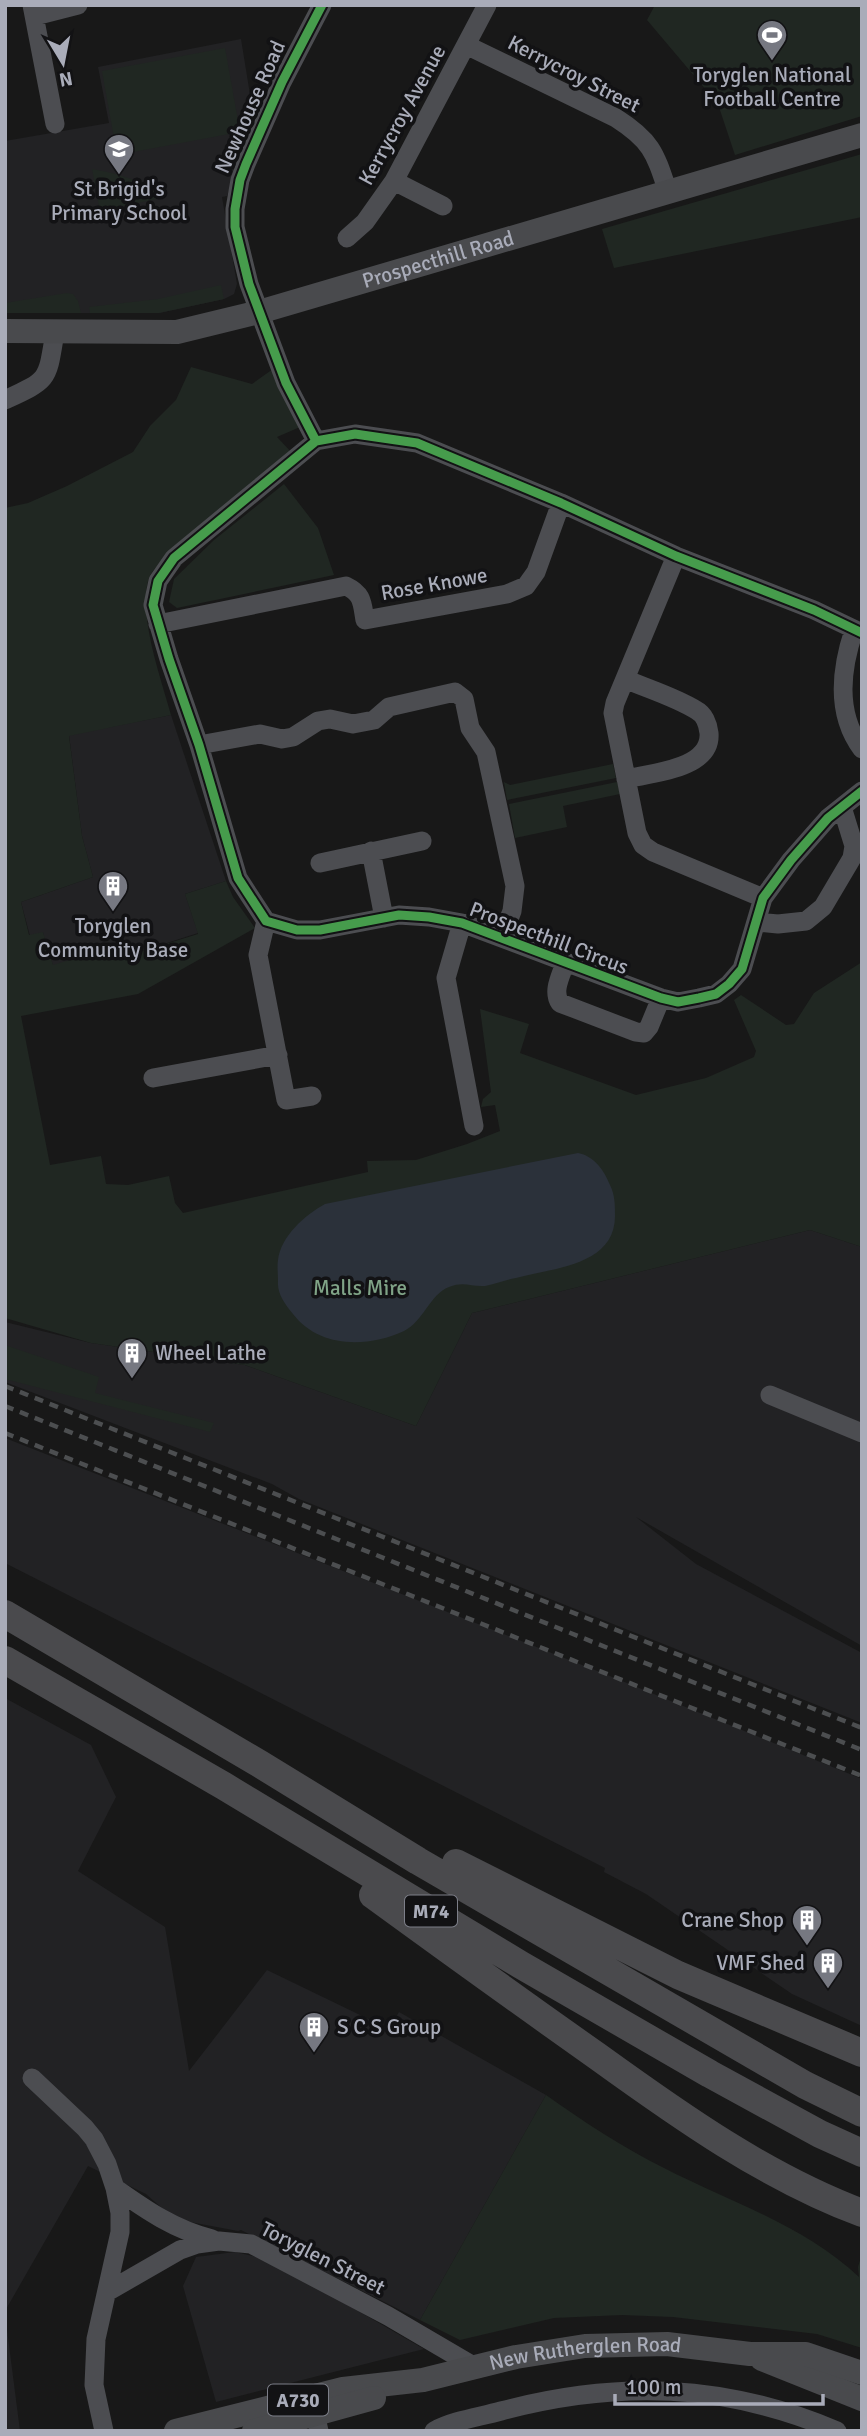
<svg xmlns="http://www.w3.org/2000/svg" width="867" height="2436" font-family="Signika,sans-serif">
	<style>
		.built { fill: #222224 }
		.green { fill: #202722 }
		.water { fill: #2b313a }
		.lines { fill: none; stroke-linecap: round; stroke-linejoin: round }
		.minor { stroke: #4c4d51; stroke-width: 19 }
		.major { stroke: #494a4d; stroke-width: 24 }
		.highway { stroke: #4a4a4d; stroke-width: 28 }
		.rail { stroke: #4c4e50; stroke-width: 4.5; stroke-dasharray: 9 7; stroke-linecap: butt }
		.cycleway-casing { stroke: #121214; stroke-width: 13 }
		.cycleway { stroke: #469c4c; stroke-width: 9 }
		.labels { text-anchor: middle; stroke-width: 7; stroke-linejoin: round; paint-order: stroke }
		.shield { fill: #121214; stroke: #7c7e88; stroke-width: 2 }
		.shield-label { font-size: 19px; font-weight: bold; fill: #a9acb9 }
		.street-label { font-size: 21px; fill: #a9acb9; stroke: #121214 }
		.poi-label { font-size: 21px; fill: #a9acb9; stroke: #121214 }
		.park-label { font-size: 21px; fill: #80a487; stroke: #121214 }
	</style>
	<rect width="100%" height="100%" fill="#181818"/>
	<!-- built -->
	<path class="built" d="M 241,39 L 254,119 L 227,196 L 222,197 L 237,284 L 234,294 L 224,299 L 159,313 L 5,313 L 5,141 L 109,123 L 98,67 Z
		M 171,715 L 226,881 L 185,894 L 198,933 L 117,959 L 113,947 L 53,966 L 43,933 L 30,936 L 21,902 L 93,877 L 82,836 L 69,735 Z
		M 810,1230 L 862,1247 L 862,1646 L 636,1517 L 696,1564 L 862,1653 L 862,1723 L 299,1499 L 272,1484 L 5,1382 L 5,1322 L 91,1343 L 245,1365 L 416,1426 L 472,1313 Z
		M 5,1438 L 600,1672 L 862,1779 L 862,2026 L 792,1994 L 646,1894 L 604,1872 L 605,1868 L 5,1563 Z
		M 5,1698 L 91,1745 L 116,1797 L 78,1871 L 165,1927 L 189,2071 L 267,1970 L 389,2029 L 399,2012 L 546,2095 L 420,2320 L 241,2230 L 238,2231 L 190,2222 L 164,2210 L 146,2194 L 88,2166 L 5,2311 Z
		M 235,2252 L 270,2260 L 424,2349 L 216,2402 L 183,2286 L 196,2257 Z
		M 5,2314 L 20,2431 L 5,2431 Z"/>
	<!-- green -->
	<path class="green" d="M 655,5 L 862,5 L 862,116 L 735,155 L 718,104 L 647,20 Z
		M 225,48 L 240,132 L 117,155 L 102,71 Z
		M 862,154 L 862,217 L 614,268 L 602,229 Z
		M 92,169 C 114,173 145,180 161,198 L 100,211 Z
		M 221,285 L 224,299 L 159,313 L 90,313 L 89,307 L 158,299 Z
		M 67,293 L 73,294 L 78,301 L 81,313 L 5,313 L 5,303 Z
		M 191,367 L 252,384 L 273,369 L 300,427 L 277,437 L 292,453 L 164,558 C 159,565 150,572 148,581 C 139,619 161,678 171,715 L 69,736 L 82,836 L 93,877 L 21,902 L 29,935 L 43,932 L 53,965 L 113,947 L 117,959 L 198,934 L 185,894 L 226,881 L 233,897 L 255,928 L 138,994 L 21,1016 L 50,1165 L 101,1156 L 106,1184 L 128,1185 L 169,1176 L 175,1203 L 183,1213 L 368,1172 L 367,1161 L 416,1160 L 467,1144 L 500,1131 L 495,1105 L 481,1107 L 483,1099 L 491,1092 L 480,1009 L 529,1024 L 520,1053 L 636,1095 L 706,1078 L 754,1057 L 756,1051 L 734,1000 L 741,995 L 786,1025 L 794,1024 L 814,993 L 862,962 L 862,1247 L 810,1230 L 472,1313 L 416,1426 L 245,1365 L 91,1343 L 5,1318 L 5,508 L 28,503 L 67,486 L 133,452 L 150,426 L 176,400 Z
		M 284,484 L 318,528 L 334,575 L 177,608 L 169,602 L 174,579 L 214,540 Z
		M 613,764 L 616,778 L 507,800 L 504,782 L 510,785 Z
		M 617,782 L 620,794 L 563,806 L 567,827 L 515,838 L 509,804 Z
		M 5,1345 L 99,1377 L 95,1393 L 214,1423 L 210,1432 L 5,1379 Z
		M 546,2095 C 584,2122 622,2147 664,2168 C 730,2202 804,2225 859,2277 L 858,2267 L 862,2254 L 862,2348 L 817,2334 L 673,2317 L 622,2315 L 554,2318 L 460,2340 L 420,2320 Z"/>
	<!-- water -->
	<path class="water" d="M 578,1153 C 594,1156 604,1170 610,1185 C 615,1195 615,1205 615,1216 C 615,1266 552,1268 516,1278 C 505,1280 496,1284 485,1286 C 471,1287 464,1281 449,1287 C 430,1294 423,1322 404,1331 C 367,1348 319,1348 293,1314 C 285,1304 277,1294 278,1281 C 278,1274 277,1266 278,1260 C 281,1236 305,1215 325,1204 Z"/>
	<g class="lines">
		<!-- minor -->
		<path class="minor" d="M 32,5 L 55,124
			M 35,16 L 78,5
			M 466,45 L 616,118 C 652,141 655,153 668,192
			M 394,181 L 443,206
			M 347,238 L 365,222 L 394,181 L 487,5
			M 5,400 C 50,379 47,381 55,332
			M 316,441 L 286,383 L 249,284 L 235,227 L 235,209 L 240,180 L 246,164 L 282,82 L 322,5
			M 676,556 L 615,703 L 613,713 L 637,833 L 643,845 L 653,852 L 763,898
			M 158,624 L 346,586 C 363,594 362,603 365,620 L 507,594 L 526,586 L 536,572 L 561,503
			M 854,630 C 841,669 835,713 862,749
			M 862,633 L 814,610 L 676,556 L 561,503 L 417,443 L 355,434 L 316,441 L 174,558 L 158,581 L 153,605 L 169,659 L 199,745 L 238,878 L 266,921 L 297,930 L 320,930 L 399,915 L 429,917 L 462,923 L 661,998 L 678,1002 L 699,998 L 716,994 L 729,984 L 742,969 L 763,898 L 791,860 L 828,818 L 862,791
			M 625,679 C 648,689 675,697 696,710 C 704,714 708,724 709,733 C 712,769 652,773 626,779
			M 199,745 L 260,734 L 282,739 L 293,737 L 318,721 L 330,719 L 353,724 L 374,720 L 389,707 L 455,692 L 464,699 L 470,728 L 486,752 L 515,886 L 512,911 L 502,937
			M 371,851 L 384,918
			M 320,863 L 422,841
			M 266,921 L 258,955 L 286,1100 L 312,1096
			M 757,922 L 778,924 L 806,921 L 823,907 L 852,858 L 854,846 L 842,807
			M 462,923 L 446,978 L 474,1126
			M 565,963 C 561,976 552,991 560,1003 L 636,1032 L 644,1033 L 649,1027 L 661,998
			M 153,1078 L 278,1055
			M 770,1395 L 862,1433
			M 32,2078 L 85,2128 L 94,2139 L 107,2164 L 115,2188 L 120,2213 L 120,2232 L 96,2339 L 94,2385 L 104,2431
			M 115,2188 C 146,2210 175,2230 212,2239
			M 107,2292 L 180,2250 L 197,2244 L 219,2241 L 251,2244 L 388,2316 L 475,2367
			M 312,2401 L 319,2431
			M 434,2431 C 454,2420 480,2417 501,2411 C 618,2380 725,2383 837,2431"/>
		<!-- major -->
		<g class="major">
			<path id="s1" d="M 5,331 L 177,332 L 259,312 L 862,135"/>
			<path d="M 762,2359 L 862,2399"/>
			<path id="s2" d="M 176,2431 L 343,2389 L 423,2380 L 516,2357 L 585,2346 L 667,2344 L 750,2354 L 806,2354 L 862,2373"/>
			<path d="M 254,2431 L 374,2398"/>
		</g>
		<!-- highway -->
		<path class="highway" d="M 5,1614 L 260,1764 L 418,1861 L 805,2085 L 862,2113
			M 5,1660 L 224,1786 L 521,1965 L 710,2074 L 820,2134 L 862,2153
			M 456,1863 L 678,1975 L 862,2053
			M 373,1895 C 447,1949 522,2003 597,2056 C 680,2116 766,2177 862,2213"/>
		<!-- rail -->
		<path class="rail" d="M 5,1386 L 862,1728
			M 5,1406 L 862,1750
			M 5,1433 L 862,1776"/>
		<!-- cycleway casing -->
		<g class="cycleway-casing">
			<path id="cycleway" d="M 316,441 L 286,383 L 249,284 L 235,227 L 235,209 L 240,180 L 246,164 L 282,82 L 322,5
				M 862,633 L 814,610 L 676,556 L 561,503 L 417,443 L 355,434 L 316,441 L 174,558 L 158,581 L 153,605 L 169,659 L 199,745 L 238,878 L 266,921 L 297,930 L 320,930 L 399,915 L 429,917 L 462,923 L 661,998 L 678,1002 L 699,998 L 716,994 L 729,984 L 742,969 L 763,898 L 791,860 L 828,818 L 862,791"/>
		</g>
		<!-- cycleway -->
		<use href="#cycleway" class="cycleway"/>
	</g>
	<!-- icons -->
	<defs>
		<g id="stadium-pin" transform="scale(1.575)"><path d="M0 17L-7.5 6A9.5 9.5 0 1 1 7.5 6Z" fill="#767881" stroke="#121214"/><path d="M0-5a6.5 5 0 1 0 0 10a6.5 5 0 1 0 0-10ZM-3.5-1.8h7v3.6h-7Z" fill="#fff"/></g>
		<g id="school-pin" transform="scale(1.575)"><path d="M0 17L-7.5 6A9.5 9.5 0 1 1 7.5 6Z" fill="#767881" stroke="#121214"/><path d="M0-5L7-2L0 1L-7-2ZM-4 1L0 2.5L4 1V4Q0 6-4 4Z" fill="#fff"/></g>
		<g id="building-pin" transform="scale(1.575)"><path d="M0 17L-7.5 6A9.5 9.5 0 1 1 7.5 6Z" fill="#767881" stroke="#121214"/><path d="M-4-6H4V6H1V3H-1V6H-4ZM-2.5-4.3h1.7v1.8h-1.7ZM.8-4.3h1.7v1.8H.8ZM-2.5-1h1.7V.8h-1.7ZM.8-1h1.7V.8H.8Z" fill="#fff"/></g>
	</defs>
	<g fill-rule="evenodd">
		<use href="#stadium-pin" x="772" y="35"/>
		<use href="#school-pin" x="119" y="149"/>
		<use href="#building-pin" x="113" y="886"/>
		<use href="#building-pin" x="132" y="1353"/>
		<use href="#building-pin" x="807" y="1920"/>
		<use href="#building-pin" x="828" y="1963"/>
		<use href="#building-pin" x="314" y="2027"/>
	</g>
	<g class="labels">
		<!-- shield labels -->
		<g class="shield">
			<rect x="405" y="1895.5" width="52" height="31" rx="5"/>
			<rect x="268" y="2384.5" width="60" height="31" rx="5"/>
		</g>
		<g class="shield-label">
			<text x="431" y="1918">M74</text>
			<text x="298" y="2407">A730</text>
		</g>
		<!-- street labels -->
		<g class="street-label">
			<text transform="translate(574 74) rotate(27)" y="7">Kerrycroy Street</text>
			<text transform="translate(250 107) rotate(-66)" y="7">Newhouse Road</text>
			<text transform="translate(402 115) rotate(-61)" y="7">Kerrycroy Avenue</text>
			<text dy="7" stroke="none"><textPath href="#s1" startOffset="443">Prospecthill Road</textPath></text>
			<text transform="translate(434 584) rotate(-10)" y="7">Rose Knowe</text>
			<text transform="translate(549 938) rotate(21)" y="7">Prospecthill Circus</text>
			<text transform="translate(323 2258) rotate(27)" y="7">Toryglen Street</text>
			<text dy="7" stroke="none"><textPath href="#s2" startOffset="418">New Rutherglen Road</textPath></text>
		</g>
		<!-- poi labels -->
		<g class="poi-label">
			<text x="772" y="82">Toryglen National<tspan x="772" dy="24">Football Centre</tspan></text>
			<text x="119" y="196">St Brigid's<tspan x="119" dy="24">Primary School</tspan></text>
			<text x="113" y="933">Toryglen<tspan x="113" dy="24">Community Base</tspan></text>
			<text x="155" y="1360" text-anchor="start">Wheel Lathe</text>
			<text x="784" y="1927" text-anchor="end">Crane Shop</text>
			<text x="805" y="1970" text-anchor="end">VMF Shed</text>
			<text x="337" y="2034" text-anchor="start">S C S Group</text>
		</g>
		<!-- park labels -->
		<g class="park-label">
			<text x="360" y="1295">Malls Mire</text>
		</g>
	</g>
	<!-- border -->
	<rect width="867" height="2436" fill="none" stroke="#a9acb9" stroke-width="14"/>
	<!-- north arrow -->
	<g transform="translate(63 63) rotate(170)" stroke="#121214" stroke-width="5" paint-order="stroke">
	<path d="M0-5L12 26L0 18L-12 26Z" fill="#a9acb9"/>
	<text y="-10" font-size="19" font-weight="bold" text-anchor="middle" fill="#a9acb9">N</text>
	</g>
	<!-- scale -->
	<path d="M615 2394v10h208v-10" fill="none" stroke="#a9acb9" stroke-width="3.5"/>
	<text x="626" y="2394" font-size="21" fill="#a9acb9" stroke="#121214" stroke-width="5" paint-order="stroke">100 m</text>
</svg>
